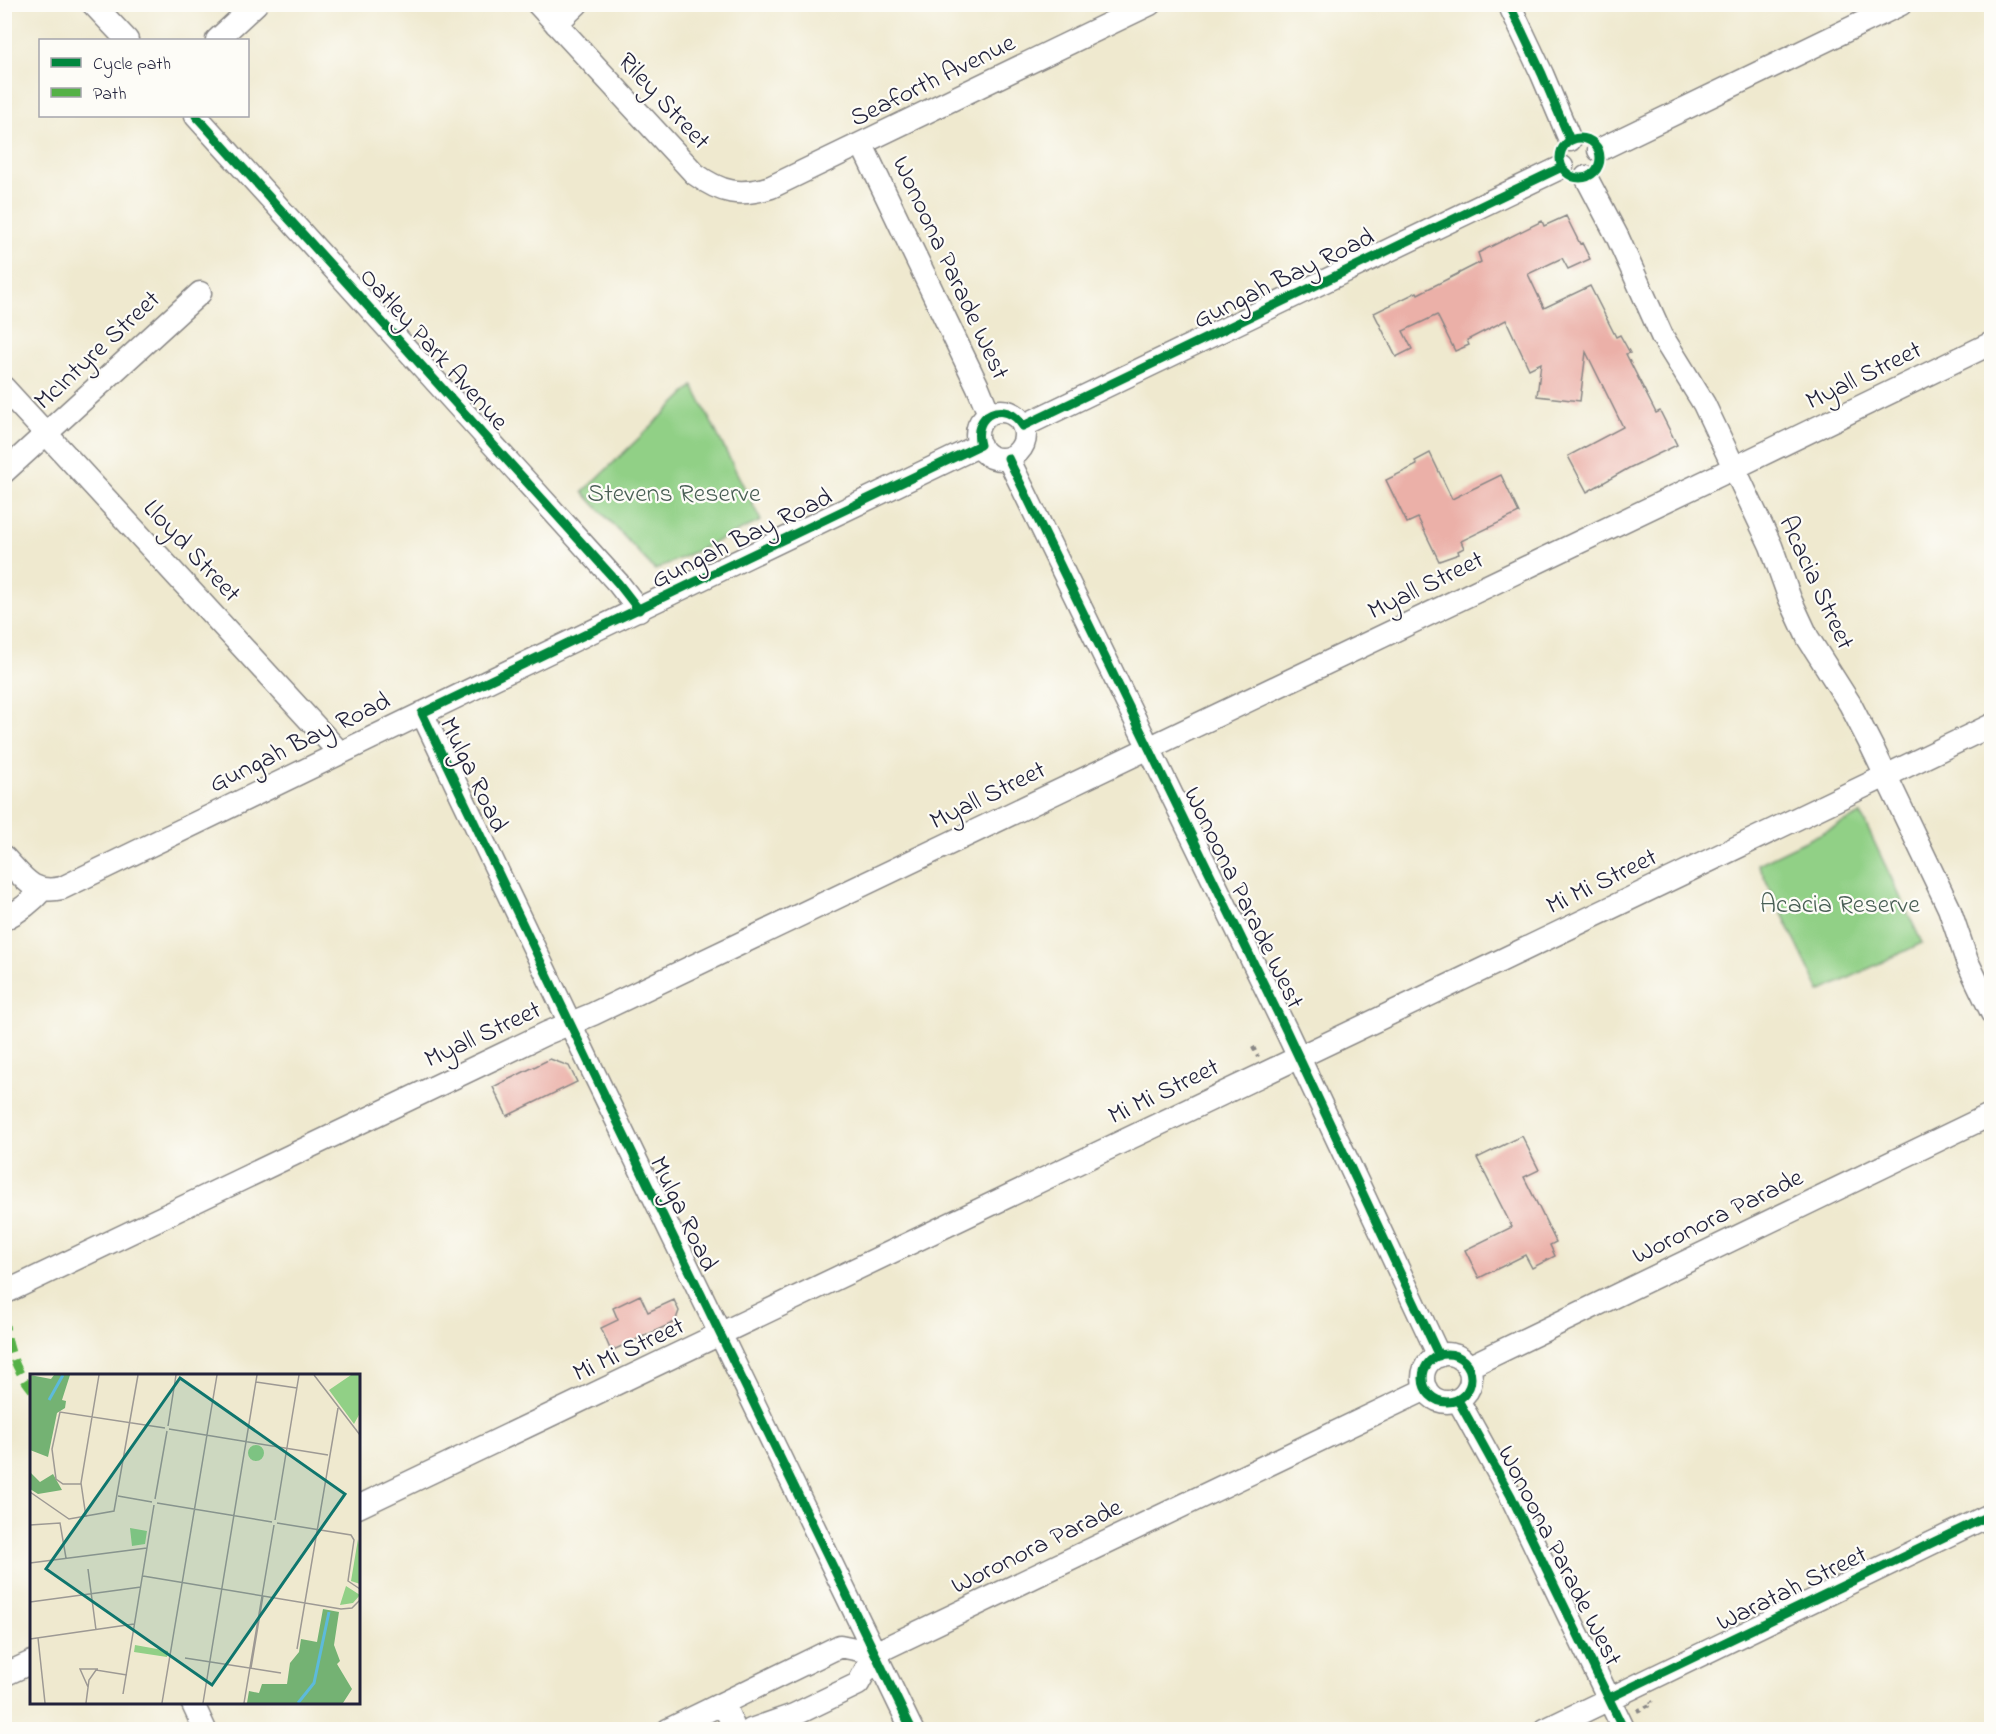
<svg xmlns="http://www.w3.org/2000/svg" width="1996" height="1734" font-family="'Indie Flower',sans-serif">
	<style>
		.green { fill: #91d086; stroke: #5a7960; stroke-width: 1.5 }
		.building { fill: #ebb0a8 }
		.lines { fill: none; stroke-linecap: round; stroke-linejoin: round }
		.minor-casing { stroke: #888685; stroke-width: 25 }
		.path { stroke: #888685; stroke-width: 4; stroke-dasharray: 4.5 4.5; stroke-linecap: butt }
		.minor { stroke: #fff; stroke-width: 22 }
		.quiet { stroke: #55b146; stroke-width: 8; stroke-dasharray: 15 8; stroke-linecap: butt }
		.cycleway-casing { stroke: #fdfcf7; stroke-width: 13 }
		.cycleway { stroke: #00873e; stroke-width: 9 }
		.labels { text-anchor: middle; stroke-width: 4.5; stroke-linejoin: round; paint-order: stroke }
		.street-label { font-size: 26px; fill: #22223b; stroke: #fdfcf7 }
		.park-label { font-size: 26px; fill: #495f55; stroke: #fdfcf7 }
		.inset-river { fill: none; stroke: #5dbadb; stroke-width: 3 }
		.inset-road { fill: none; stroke: #9d9994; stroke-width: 1.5 }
		.view { fill: #0f766e; fill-opacity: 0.15; stroke: #0f766e; stroke-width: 3 }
		.inset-edge { fill: none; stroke: #22223b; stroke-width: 3 }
	</style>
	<rect width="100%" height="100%" fill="#fdfcf7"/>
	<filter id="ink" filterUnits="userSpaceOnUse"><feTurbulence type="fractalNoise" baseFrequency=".0167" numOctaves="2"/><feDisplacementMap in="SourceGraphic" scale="12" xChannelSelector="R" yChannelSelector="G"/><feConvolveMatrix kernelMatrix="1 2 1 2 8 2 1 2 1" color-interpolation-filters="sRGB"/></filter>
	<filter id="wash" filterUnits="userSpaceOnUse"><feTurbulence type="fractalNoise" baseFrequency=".008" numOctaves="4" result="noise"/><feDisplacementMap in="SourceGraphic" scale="24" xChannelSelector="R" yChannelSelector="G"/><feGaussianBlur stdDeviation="1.35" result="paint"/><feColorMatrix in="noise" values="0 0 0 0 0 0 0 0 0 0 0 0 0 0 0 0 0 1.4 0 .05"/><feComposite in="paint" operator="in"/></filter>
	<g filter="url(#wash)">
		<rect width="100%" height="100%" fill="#efe9cf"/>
		<!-- green -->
		<path class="green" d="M 693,386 L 761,521 L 655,570 L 583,492 Z
			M 1861,814 L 1922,943 L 1820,992 L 1758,864 Z"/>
		<g id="blocks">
			<!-- building -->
			<path class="building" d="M 1566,216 L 1580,244 L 1582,243 L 1590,259 L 1568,269 L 1562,258 L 1528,274 L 1544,308 L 1590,286 L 1616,337 L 1620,335 L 1630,353 L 1626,354 L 1656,413 L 1660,411 L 1677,445 L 1629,468 L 1587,492 L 1568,456 L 1623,427 L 1586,352 L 1580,401 L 1537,396 L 1541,363 L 1529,369 L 1506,320 L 1467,340 L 1469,345 L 1455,351 L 1437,315 L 1403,331 L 1412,349 L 1396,357 L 1374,313 L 1417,292 L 1418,294 L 1481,262 L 1478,253 L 1542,221 L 1544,226 Z
				M 1430,453 L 1452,499 L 1501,475 L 1519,513 L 1461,541 L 1464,548 L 1458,551 L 1459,554 L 1439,561 L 1419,520 L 1418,518 L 1407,523 L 1386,480 L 1417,465 L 1415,461 Z
				M 550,1059 L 569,1066 L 577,1082 L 507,1116 L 493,1087 Z
				M 1522,1136 L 1539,1170 L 1524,1177 L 1556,1242 L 1550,1245 L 1555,1256 L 1532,1268 L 1525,1255 L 1479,1278 L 1465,1250 L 1512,1227 L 1477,1158 Z
				M 640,1295 L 648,1312 L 674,1300 L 679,1311 L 675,1322 L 611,1351 L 601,1328 L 618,1320 L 613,1308 Z"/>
		</g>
	</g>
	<g filter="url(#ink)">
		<use href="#blocks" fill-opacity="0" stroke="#888685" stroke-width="1.5"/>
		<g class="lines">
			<!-- minor casing -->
			<g class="minor-casing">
				<path id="minor" d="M 93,4 L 127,40
					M 538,4 L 695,174 C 721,193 740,197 771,187 L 1150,4
					M 1509,4 L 1542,74 L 1570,140
					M 556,24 L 577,4
					M 217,40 L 256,4
					M 196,116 L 618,583 L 639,610
					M 862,145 L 978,387 L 989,414
					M 1599,150 L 1901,4
					M 1586,177 L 1617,236 L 1662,336 L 1704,404 L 1771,546 L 1790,599 L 1808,638 L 1850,704 L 1872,747 L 1949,908 L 1967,961 L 1992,1013
					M 4,388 L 339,752
					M977 435a24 24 0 1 1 48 0a24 24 0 1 1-48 0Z
					M 1023,426 L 1562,167
					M 1008,458 L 1286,1030 L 1439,1356
					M 4,472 L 200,293
					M 422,713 L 588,1061 L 912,1730
					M 4,857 C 23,877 32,895 62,888 C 367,738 674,593 980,445
					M 4,919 C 20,911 31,903 42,890
					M 4,1293 L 547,1033 L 593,1014 L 1734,468 L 1992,343
					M1423 1378a24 24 0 1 1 48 0a24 24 0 1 1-48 0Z
					M 1468,1367 L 1992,1114
					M 1458,1400 L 1511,1496 L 1624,1730
					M 358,1507 C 904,1250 1447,985 1992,725
					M 4,1675 L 32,1662
					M 192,1702 L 205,1730
					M 723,1703 L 735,1730
					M 668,1730 L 840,1646 L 875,1653 L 1426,1389
					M 751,1730 L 794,1715 L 858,1684 L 875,1653
					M 1545,1730 L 1992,1514"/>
			</g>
			<!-- path -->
			<path class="path" d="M 1253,1047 L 1258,1057
				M 1637,1711 L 1652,1704 L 1651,1701"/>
			<!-- minor -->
			<use href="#minor" class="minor"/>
			<!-- quiet -->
			<path class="quiet" d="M 4,1315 C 8,1344 12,1366 32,1390"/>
			<!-- cycleway casing -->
			<g class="cycleway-casing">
				<path id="cycleway" d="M 1509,4 L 1542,74 L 1570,140
					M 196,116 L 618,583 L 639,610
					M1560 158a20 20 0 1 1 40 0a20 20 0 1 1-40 0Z
					M 1008,458 L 1286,1030 L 1439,1356
					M1423 1378a24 24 0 1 1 48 0a24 24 0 1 1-48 0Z
					M 1458,1400 L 1511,1496 L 1624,1730
					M 1609,1698 L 1992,1514
					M 912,1730 L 588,1061 L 422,713 L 980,445 C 971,414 1005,398 1023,426 L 1562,167"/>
			</g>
			<!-- cycleway -->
			<use href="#cycleway" class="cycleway"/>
		</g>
	</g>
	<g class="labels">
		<!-- street labels -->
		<g class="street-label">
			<text transform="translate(932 79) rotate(-26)" y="9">Seaforth Avenue</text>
			<text transform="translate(665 100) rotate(47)" y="9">Riley Street</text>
			<text transform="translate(952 267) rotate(65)" y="9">Wonoona Parade West</text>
			<text transform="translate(1283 277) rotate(-26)" y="9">Gungah Bay Road</text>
			<text transform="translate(435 348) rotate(48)" y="9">Oatley Park Avenue</text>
			<text transform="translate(96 349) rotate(-43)" y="9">McIntyre Street</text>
			<text transform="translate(1863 374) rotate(-26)" y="9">Myall Street</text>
			<text transform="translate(741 537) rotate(-26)" y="9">Gungah Bay Road</text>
			<text transform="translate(193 550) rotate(47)" y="9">Lloyd Street</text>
			<text transform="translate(1818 582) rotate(65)" y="9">Acacia Street</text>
			<text transform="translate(1425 584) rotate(-26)" y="9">Myall Street</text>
			<text transform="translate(299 741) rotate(-26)" y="9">Gungah Bay Road</text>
			<text transform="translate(475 774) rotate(64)" y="9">Mulga Road</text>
			<text transform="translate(987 794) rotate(-26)" y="9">Myall Street</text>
			<text transform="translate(1601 880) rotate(-26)" y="9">Mi Mi Street</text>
			<text transform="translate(1245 897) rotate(64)" y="9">Wonoona Parade West</text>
			<text transform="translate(482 1033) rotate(-25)" y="9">Myall Street</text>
			<text transform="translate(1163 1090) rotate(-26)" y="9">Mi Mi Street</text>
			<text transform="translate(685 1213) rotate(64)" y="9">Mulga Road</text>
			<text transform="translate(1717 1215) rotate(-26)" y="9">Woronora Parade</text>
			<text transform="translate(628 1348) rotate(-25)" y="9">Mi Mi Street</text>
			<text transform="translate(1036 1545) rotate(-26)" y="9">Woronora Parade</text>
			<text transform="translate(1561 1555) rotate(63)" y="9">Wonoona Parade West</text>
			<text transform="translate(1791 1587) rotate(-26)" y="9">Waratah Street</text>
		</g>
		<!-- park labels -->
		<g class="park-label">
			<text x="674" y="501">Stevens Reserve</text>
			<text x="1840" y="912">Acacia Reserve</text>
		</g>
	</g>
	<!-- overview -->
	<g transform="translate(30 1374)">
		<rect width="330" height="330" fill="#efe9cf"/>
		<path d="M 321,1 L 330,1 L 330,39 L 324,50 L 299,16 ZM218 79a8 8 0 1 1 16 0a8 8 0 1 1-16 0ZM 100,154 L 117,157 L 115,170 L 102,172 ZM 328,165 L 330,177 L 330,210 L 321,207 ZM 316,212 L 330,221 L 323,229 L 310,231 ZM 105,271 L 138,277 L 137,283 L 104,278 Z" fill="#91d086"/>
		<path d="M 0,1 L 21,5 L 24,1 L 40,1 L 32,26 L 36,27 L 35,34 L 27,39 L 18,83 L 0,76 ZM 0,98 L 10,108 L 23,100 L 32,116 L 8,120 L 0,115 ZM 293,235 L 309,238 L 304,271 L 310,287 L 307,290 L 322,315 L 313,329 L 217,329 L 219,317 L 229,319 L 232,310 L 257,310 L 260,289 L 269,278 L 271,265 L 287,268 Z" fill="#74b273"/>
		<path class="inset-river" d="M 19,26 L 33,1M 268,329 L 284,309 L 299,238"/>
		<path class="inset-road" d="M 284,1 L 330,61M 226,8 L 267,14M 138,52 L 146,1M 139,55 L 298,81M 51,110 L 33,110 L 26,105 L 22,75 L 30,38 L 135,54M 0,118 L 39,145 L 84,137 L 108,1M 88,122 L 122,128M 125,125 L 137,57M 127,129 L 242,148M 56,143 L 51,109 L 69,1M 245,146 L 269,1M 247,149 L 321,161 L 324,166 L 318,207 L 330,215M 0,151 L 30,149 L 36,184M 0,189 L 117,174M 58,195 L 66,256M 113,202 L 311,235 L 322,234 L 330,226M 0,228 L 111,213M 8,264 L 15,329M 0,265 L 104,250M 267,275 L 308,34M 155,284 L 251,299M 221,294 L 233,222M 58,313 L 50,295 L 68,295M 93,320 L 124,131M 56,329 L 59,306 L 66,296 L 97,301M 132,329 L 187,1M 173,329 L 227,1M 214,329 L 244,151"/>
		<path class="view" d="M 150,4 L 315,120 L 182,311 L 16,195 Z"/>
		<rect width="330" height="330" class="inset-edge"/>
	</g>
	<!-- margin -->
	<rect width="1996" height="1734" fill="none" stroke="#fdfcf7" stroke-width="24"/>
	<!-- legend -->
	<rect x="39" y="39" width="210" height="78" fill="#fdfcf7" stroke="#a5a5ac" stroke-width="1.5"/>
	<rect x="51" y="58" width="30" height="9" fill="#00873e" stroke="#a5a5ac" stroke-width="1.5"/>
	<text x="93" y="69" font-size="18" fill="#22223b">Cycle path</text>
	<rect x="51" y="88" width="30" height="9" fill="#55b146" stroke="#a5a5ac" stroke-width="1.5"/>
	<text x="93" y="99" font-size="18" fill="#22223b">Path</text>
</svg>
